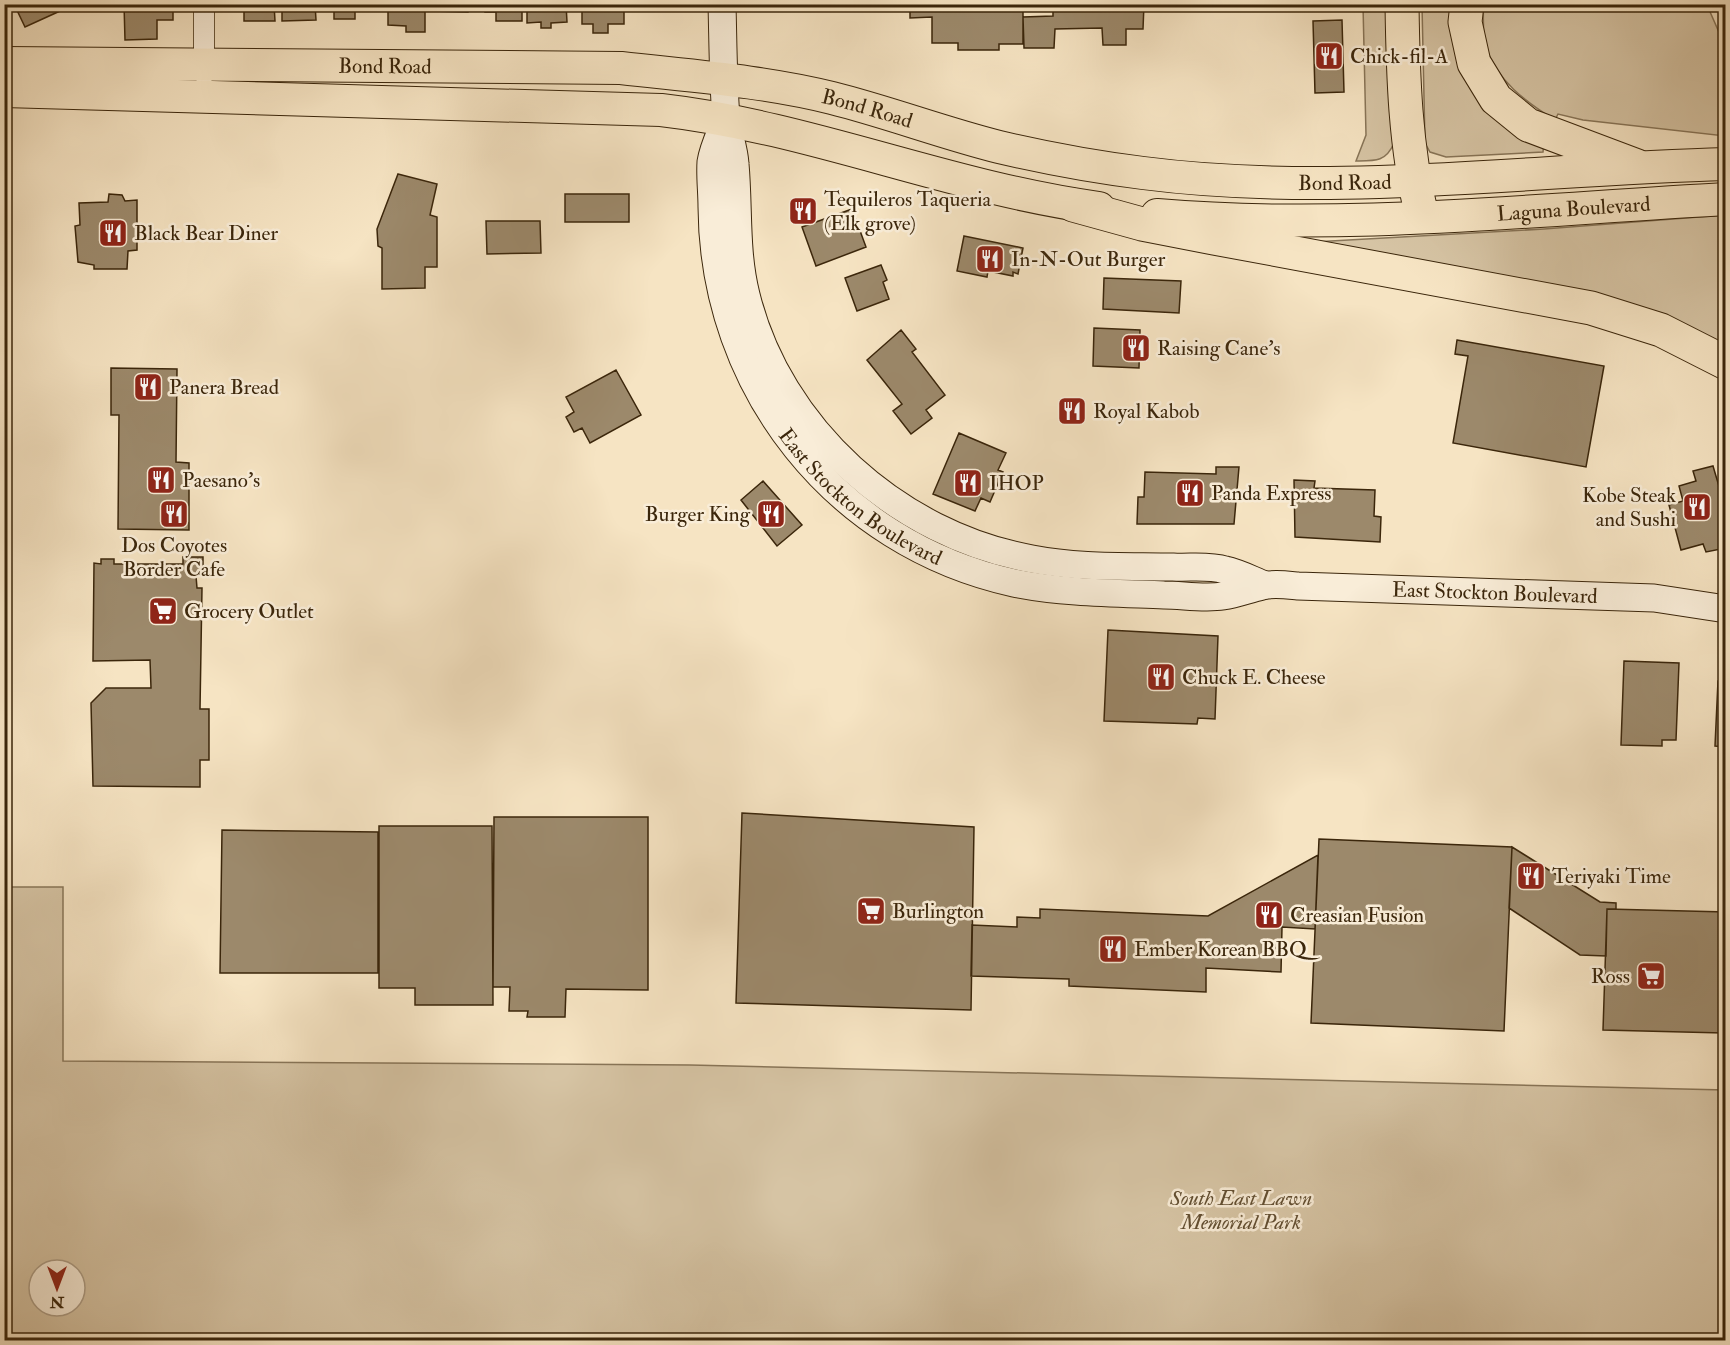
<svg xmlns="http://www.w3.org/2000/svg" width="1730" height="1345" font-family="'IM FELL Double Pica',serif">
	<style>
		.green { fill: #d6c4a4; stroke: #887558; stroke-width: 1.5; fill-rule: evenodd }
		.building { fill: #9c896b; stroke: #3b260b; stroke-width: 1.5 }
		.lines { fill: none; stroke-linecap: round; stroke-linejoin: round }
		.street-casing { stroke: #6a5639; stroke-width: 22 }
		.secondary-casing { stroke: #3b260b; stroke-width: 29 }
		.primary-casing { stroke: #3b260b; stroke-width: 34 }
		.highway-casing { stroke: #3b260b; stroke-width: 35 }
		.street { stroke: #f9edd8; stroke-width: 20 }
		.secondary { stroke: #f9edd8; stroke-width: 27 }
		.primary { stroke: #f6e4c3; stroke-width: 32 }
		.highway { stroke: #f6e4c3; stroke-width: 33 }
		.labels { text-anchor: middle; stroke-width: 5; stroke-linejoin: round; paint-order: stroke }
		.poi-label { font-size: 21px; fill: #3b260b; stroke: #f9edd8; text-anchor: start }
		.street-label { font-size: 21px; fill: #3b260b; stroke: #f9edd8 }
		.park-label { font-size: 21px; font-style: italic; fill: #624e31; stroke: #f9edd8 }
	</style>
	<rect width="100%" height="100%" fill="#f6e4c3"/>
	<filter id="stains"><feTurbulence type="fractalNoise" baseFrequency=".00333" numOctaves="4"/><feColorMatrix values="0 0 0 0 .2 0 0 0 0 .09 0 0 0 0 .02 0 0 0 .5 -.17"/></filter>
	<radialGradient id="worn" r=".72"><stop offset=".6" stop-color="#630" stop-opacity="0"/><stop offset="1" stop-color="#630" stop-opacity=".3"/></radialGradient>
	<!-- green -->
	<path class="green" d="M 1363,5 L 1387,5 L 1394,143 C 1386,162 1375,161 1356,161 L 1366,135 Z
		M 1422,5 L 1455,5 L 1454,35 L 1544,142 L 1543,152 L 1446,157 L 1430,152 L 1425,143 Z
		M 1483,5 L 1707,5 L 1725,46 L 1725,136 L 1583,120 L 1558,114 L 1555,120 C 1526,102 1497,81 1486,47 C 1482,34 1484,18 1483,5 Z
		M 1725,215 L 1725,351 L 1313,242 L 1544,229 Z
		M 5,887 L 63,887 L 63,1061 L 690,1065 L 1725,1090 L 1725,1340 L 5,1340 ZM 39,1270 L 75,1270 L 75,1306 L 39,1306 Z"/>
	<!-- building -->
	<path class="building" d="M 14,4 L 57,4 L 60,11 L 25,27 Z
		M 124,4 L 173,4 L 173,20 L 157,20 L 157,39 L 125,40 Z
		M 244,4 L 274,4 L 275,21 L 244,21 Z
		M 282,4 L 315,4 L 316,20 L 282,21 Z
		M 334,4 L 367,4 L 367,10 L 355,10 L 355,19 L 334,19 Z
		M 388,4 L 425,4 L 425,32 L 406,32 L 406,26 L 388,25 Z
		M 430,4 L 469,4 L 468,12 L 430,11 Z
		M 485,4 L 522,4 L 522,21 L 496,21 L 496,12 L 485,12 Z
		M 527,4 L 566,4 L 567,22 L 551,23 L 551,28 L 541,28 L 541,22 L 527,23 Z
		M 582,4 L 624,4 L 624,24 L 608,24 L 608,33 L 593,33 L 593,24 L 582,24 Z
		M 910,4 L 1023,4 L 1023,44 L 999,44 L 999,50 L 958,50 L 958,43 L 932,43 L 932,17 L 910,18 Z
		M 1053,4 L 1144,4 L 1143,29 L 1126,29 L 1126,45 L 1103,45 L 1102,28 L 1055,29 L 1054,48 L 1024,48 L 1023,17 L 1053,16 Z
		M 1342,20 L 1344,92 L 1315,93 L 1313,21 Z
		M 398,174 L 437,184 L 430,215 L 437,217 L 437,267 L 425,267 L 425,288 L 382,289 L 382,248 L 378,246 L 377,229 Z
		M 109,194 L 122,195 L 125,201 L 137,200 L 137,250 L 128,251 L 127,269 L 94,269 L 94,265 L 78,262 L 75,226 L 80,225 L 79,203 L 108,202 Z
		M 565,194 L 629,194 L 629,222 L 565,222 Z
		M 852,209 L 866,247 L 816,266 L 802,227 Z
		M 486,221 L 540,221 L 541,253 L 487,254 Z
		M 964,236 L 1023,248 L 1018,274 L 1013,272 L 1013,276 L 988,271 L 987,277 L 957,271 Z
		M 881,265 L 887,280 L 883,282 L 889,299 L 857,311 L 845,278 Z
		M 1104,278 L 1181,281 L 1179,313 L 1103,309 Z
		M 1094,328 L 1140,330 L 1139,368 L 1093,366 Z
		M 901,330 L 916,349 L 912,352 L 945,395 L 926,410 L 932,418 L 911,434 L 893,411 L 902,404 L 867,360 Z
		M 1457,340 L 1604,366 L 1586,467 L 1453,443 L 1468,356 L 1455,354 Z
		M 111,368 L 177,369 L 176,462 L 189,463 L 189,530 L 118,529 L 119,415 L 111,415 Z
		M 616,370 L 641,415 L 590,443 L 582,428 L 574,432 L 566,417 L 574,412 L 566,397 Z
		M 959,433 L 1006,453 L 998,470 L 1003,472 L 990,502 L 981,498 L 975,511 L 933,494 Z
		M 1713,466 L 1726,510 L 1726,540 L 1719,541 L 1721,549 L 1706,552 L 1703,544 L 1681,550 L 1669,505 L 1683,501 L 1679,486 L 1696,481 L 1693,471 Z
		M 1216,467 L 1239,467 L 1234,524 L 1137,524 L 1138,497 L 1144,497 L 1145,472 L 1216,474 Z
		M 1294,480 L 1315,481 L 1314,488 L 1375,490 L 1374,516 L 1381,517 L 1380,542 L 1295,537 Z
		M 763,481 L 802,525 L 777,546 L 741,500 Z
		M 183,557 L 203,557 L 203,576 L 196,576 L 197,588 L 202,588 L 200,709 L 209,709 L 209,760 L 200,760 L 200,787 L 93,786 L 91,703 L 106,688 L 151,688 L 150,660 L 93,661 L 94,563 L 101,564 L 101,559 L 114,559 L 114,564 L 183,564 Z
		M 1108,630 L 1218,636 L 1215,719 L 1198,718 L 1197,724 L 1104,721 Z
		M 1624,661 L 1679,663 L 1676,740 L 1662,740 L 1662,746 L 1621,745 Z
		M 1718,681 L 1726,681 L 1726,747 L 1715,746 Z
		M 742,813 L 974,827 L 971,1010 L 736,1003 Z
		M 494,817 L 648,817 L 648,990 L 566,989 L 565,1017 L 527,1017 L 528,1011 L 509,1011 L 510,987 L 493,987 Z
		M 379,826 L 492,826 L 493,1005 L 415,1005 L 415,988 L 379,988 Z
		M 222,830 L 378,832 L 378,973 L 220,973 Z
		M 1319,839 L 1512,847 L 1504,1031 L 1311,1023 Z
		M 1512,847 L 1600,902 L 1616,903 L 1616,909 L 1607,909 L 1606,956 L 1580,955 L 1509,908 Z
		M 1318,855 L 1315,929 L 1282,927 L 1281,972 L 1206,968 L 1206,992 L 1069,986 L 1069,979 L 971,976 L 972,925 L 1017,927 L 1017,917 L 1040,918 L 1040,909 L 1208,916 Z
		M 1607,909 L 1726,912 L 1723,1033 L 1603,1030 Z"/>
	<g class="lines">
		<!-- street casing -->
		<g class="street-casing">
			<path id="street" d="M 204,74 L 204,4"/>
		</g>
		<!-- secondary casing -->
		<g class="secondary-casing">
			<g id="secondary">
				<path d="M 722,4 C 723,42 723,80 726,118 C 728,133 734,148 735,164 C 739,209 735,251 746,295 C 779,429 898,535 1032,559 C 1078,568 1127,566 1173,567 C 1190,568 1209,565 1225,570 C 1239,573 1252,580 1265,585"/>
				<path id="s1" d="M 726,119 C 721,132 713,148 711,162 C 710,176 712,192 712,207 C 713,388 836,544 1014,583 C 1063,593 1114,593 1164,595 C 1182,595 1204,599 1223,596 C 1236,594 1249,589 1262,586 C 1273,583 1287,585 1298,586 L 1654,598 L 1726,609"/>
			</g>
		</g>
		<!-- primary casing -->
		<g class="primary-casing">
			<g id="primary">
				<path id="s2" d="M 4,63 L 621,68 C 691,76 764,81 832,98 C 888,112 943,133 999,147 C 1046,158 1095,167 1143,173 C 1336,198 1532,169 1726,164"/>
				<path d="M 4,91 L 661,110 C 810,127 950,188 1099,208"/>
				<path id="s3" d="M 1157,215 C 1345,231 1538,209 1726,199"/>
			</g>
		</g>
		<!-- highway casing -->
		<g class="highway-casing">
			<path id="highway" d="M 1402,4 C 1403,75 1405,147 1422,216
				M 1467,4 L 1465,22 L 1474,63 L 1496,99 L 1528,125 L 1637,166
				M 1073,205 L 1142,224 L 1214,238 L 1591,308 L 1661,330 L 1726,363"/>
		</g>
		<!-- street -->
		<use href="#street" class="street"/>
		<!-- secondary -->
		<use href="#secondary" class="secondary"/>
		<!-- primary -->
		<use href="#primary" class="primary"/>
		<!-- highway -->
		<use href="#highway" class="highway"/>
	</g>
	<!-- icons -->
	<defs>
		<g id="restaurant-square" transform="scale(1.5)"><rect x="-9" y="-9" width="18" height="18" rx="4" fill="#8f2418" stroke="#f9edd8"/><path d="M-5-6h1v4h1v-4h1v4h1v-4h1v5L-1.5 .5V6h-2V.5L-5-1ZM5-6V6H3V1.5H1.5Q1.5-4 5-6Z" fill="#fff"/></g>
		<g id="supermarket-square" transform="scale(1.5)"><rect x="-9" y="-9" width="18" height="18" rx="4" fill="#8f2418" stroke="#f9edd8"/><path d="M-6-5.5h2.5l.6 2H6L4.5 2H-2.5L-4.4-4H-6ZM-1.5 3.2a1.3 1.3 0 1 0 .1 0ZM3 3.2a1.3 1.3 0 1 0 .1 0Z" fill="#fff"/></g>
	</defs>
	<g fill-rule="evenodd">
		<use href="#restaurant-square" x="1329" y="56"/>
		<use href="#restaurant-square" x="803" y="211"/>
		<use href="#restaurant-square" x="113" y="233"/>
		<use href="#restaurant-square" x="990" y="259"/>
		<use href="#restaurant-square" x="1136" y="348"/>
		<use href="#restaurant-square" x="148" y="387"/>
		<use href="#restaurant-square" x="1072" y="411"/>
		<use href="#restaurant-square" x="161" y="480"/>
		<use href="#restaurant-square" x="968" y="483"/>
		<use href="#restaurant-square" x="1190" y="493"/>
		<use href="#restaurant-square" x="1697" y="507"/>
		<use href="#restaurant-square" x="174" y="514"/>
		<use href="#restaurant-square" x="771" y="514"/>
		<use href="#supermarket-square" x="163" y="611"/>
		<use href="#restaurant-square" x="1161" y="677"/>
		<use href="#restaurant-square" x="1531" y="876"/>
		<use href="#supermarket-square" x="871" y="911"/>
		<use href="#restaurant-square" x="1269" y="915"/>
		<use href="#restaurant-square" x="1113" y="949"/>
		<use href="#supermarket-square" x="1651" y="976"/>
	</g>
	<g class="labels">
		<!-- poi labels -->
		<g class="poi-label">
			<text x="1350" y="63">Chick-fil-A</text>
			<text x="824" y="206">Tequileros Taqueria<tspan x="824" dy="24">(Elk grove)</tspan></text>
			<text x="134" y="240">Black Bear Diner</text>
			<text x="1011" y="266">In-N-Out Burger</text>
			<text x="1157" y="355">Raising Cane's</text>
			<text x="169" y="394">Panera Bread</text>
			<text x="1093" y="418">Royal Kabob</text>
			<text x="182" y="487">Paesano's</text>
			<text x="989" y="490">IHOP</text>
			<text x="1211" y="500">Panda Express</text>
			<text x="1676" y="502" text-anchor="end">Kobe Steak<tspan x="1676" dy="24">and Sushi</tspan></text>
			<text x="750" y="521" text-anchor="end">Burger King</text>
			<text x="174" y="552" text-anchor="middle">Dos Coyotes<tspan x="174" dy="24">Border Cafe</tspan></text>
			<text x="184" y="618">Grocery Outlet</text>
			<text x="1182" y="684">Chuck E. Cheese</text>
			<text x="1552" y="883">Teriyaki Time</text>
			<text x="892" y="918">Burlington</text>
			<text x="1290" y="922">Creasian Fusion</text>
			<text x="1134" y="956">Ember Korean BBQ</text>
			<text x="1630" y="983" text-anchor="end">Ross</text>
		</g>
		<!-- street labels -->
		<g class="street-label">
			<text dy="7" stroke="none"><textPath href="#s2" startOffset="381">Bond Road</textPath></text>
			<text dy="7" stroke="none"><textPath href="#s2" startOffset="867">Bond Road</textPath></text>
			<text dy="7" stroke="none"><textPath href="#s2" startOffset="1353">Bond Road</textPath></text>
			<text dy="7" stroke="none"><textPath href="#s3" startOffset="417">Laguna Boulevard</textPath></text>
			<text dy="7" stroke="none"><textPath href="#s1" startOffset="432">East Stockton Boulevard</textPath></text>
			<text dy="7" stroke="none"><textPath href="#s1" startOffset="1095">East Stockton Boulevard</textPath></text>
		</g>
		<!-- park labels -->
		<g class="park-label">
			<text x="1241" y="1205">South East Lawn<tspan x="1241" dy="24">Memorial Park</tspan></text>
		</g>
	</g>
	<!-- margin -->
	<rect width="1730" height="1345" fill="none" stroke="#f6e4c3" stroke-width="24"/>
	<rect x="6" y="6" width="1718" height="1333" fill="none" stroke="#3b260b" stroke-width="3"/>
	<rect x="12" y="12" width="1706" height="1321" fill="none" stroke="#3b260b" stroke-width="1.5"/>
	<!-- north arrow -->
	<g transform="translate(57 1288) rotate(180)"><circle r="28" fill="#f9edd8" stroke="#ad9d86" stroke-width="1.5"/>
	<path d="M0-4.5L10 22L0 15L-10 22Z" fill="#8f2418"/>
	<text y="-9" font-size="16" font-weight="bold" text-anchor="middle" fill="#3b260b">N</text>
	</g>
	<rect width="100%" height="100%" filter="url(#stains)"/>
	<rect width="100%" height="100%" fill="url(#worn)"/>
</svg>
